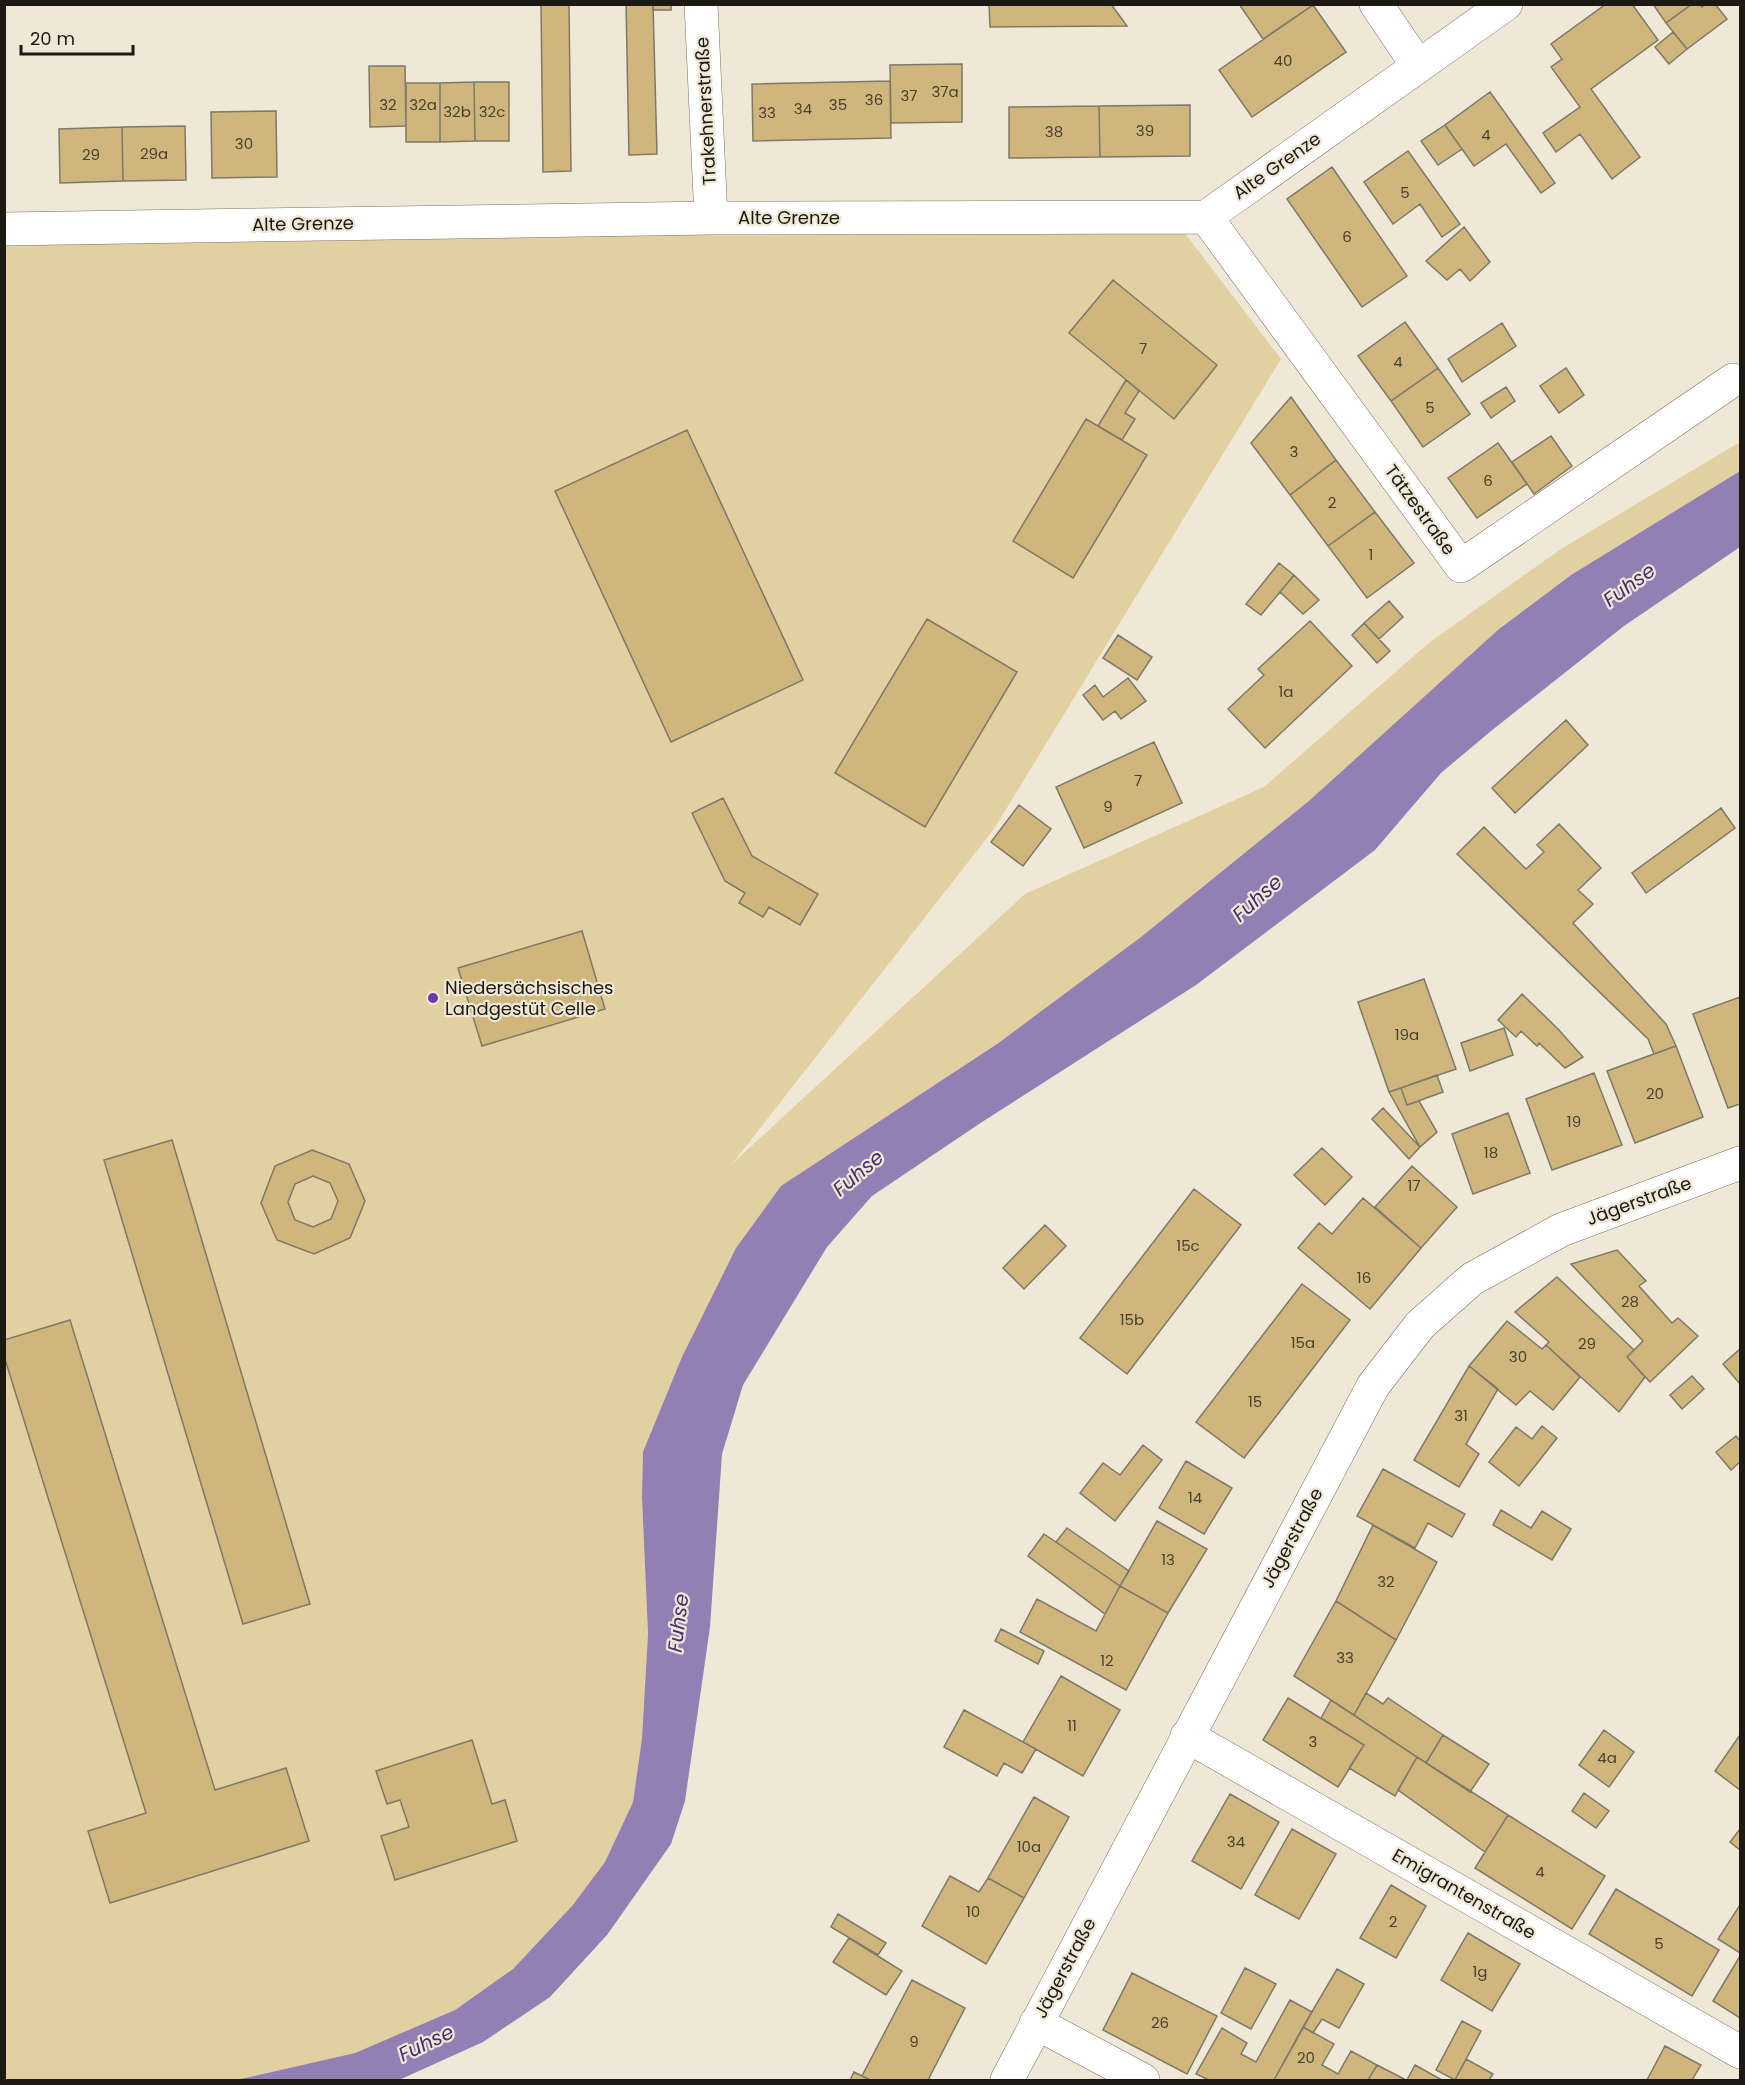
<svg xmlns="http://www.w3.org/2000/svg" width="1745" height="2085" font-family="Poppins,sans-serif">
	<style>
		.green { fill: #e3d0a1 }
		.water { fill: #937fb4 }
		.building { fill: #cfb67c; stroke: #7f7868; stroke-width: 1.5; fill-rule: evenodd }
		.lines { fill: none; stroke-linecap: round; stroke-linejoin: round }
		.minor-casing { stroke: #797262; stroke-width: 34 }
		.tertiary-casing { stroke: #797262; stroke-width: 34 }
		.minor { stroke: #fff; stroke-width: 33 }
		.tertiary { stroke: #fff; stroke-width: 33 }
		.poi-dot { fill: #6e35ac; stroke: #f0e8d6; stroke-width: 2 }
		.labels { text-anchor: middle; stroke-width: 4.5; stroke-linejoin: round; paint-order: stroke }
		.number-label { font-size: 15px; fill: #49402d }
		.street-label { font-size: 18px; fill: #1c1913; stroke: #f0e8d6 }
		.poi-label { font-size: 18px; fill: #1c1913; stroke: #f0e8d6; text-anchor: start }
		.water-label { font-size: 20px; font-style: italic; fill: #492c6e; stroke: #f0e8d6 }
	</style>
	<rect width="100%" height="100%" fill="#f0e8d6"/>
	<!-- green -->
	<path class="green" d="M 1177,223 L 1281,359 L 994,829 L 732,1164 L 1025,894 L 1264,787 L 1430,642 L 1561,549 L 1740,442 L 1740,471 L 1571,575 L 1499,629 L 1310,800 L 1141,937 L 997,1044 L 781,1187 L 642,1498 L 648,1634 L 642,1738 L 633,1802 L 605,1862 L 572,1906 L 513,1969 L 455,2010 L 355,2053 L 236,2080 L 5,2080 L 4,237 Z"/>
	<!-- water -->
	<path class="water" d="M 1740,471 L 1740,547 L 1624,626 L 1491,731 L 1441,773 L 1375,850 L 1196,985 L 982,1122 L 872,1196 L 827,1247 L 743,1385 L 722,1454 L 710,1627 L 685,1801 L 671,1844 L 607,1935 L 550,1997 L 483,2042 L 399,2080 L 236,2080 L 355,2053 L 455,2010 L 513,1969 L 572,1906 L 605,1862 L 633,1802 L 642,1738 L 648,1634 L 642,1498 L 643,1452 L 682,1357 L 736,1248 L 781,1186 L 997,1044 L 1141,937 L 1310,800 L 1499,629 L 1571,575 Z"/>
	<!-- building -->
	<path class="building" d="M 541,4 L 569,4 L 571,171 L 543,172 Z
		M 626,4 L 653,4 L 657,154 L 629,155 Z
		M 653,4 L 671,4 L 671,10 L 653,10 Z
		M 989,4 L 1111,4 L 1127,26 L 990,27 Z
		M 1239,4 L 1313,4 L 1313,5 L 1263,39 Z
		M 1606,4 L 1632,4 L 1658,40 L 1591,89 L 1640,157 L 1612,179 L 1580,134 L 1556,152 L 1543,133 L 1580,107 L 1551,67 L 1562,59 L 1551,44 Z
		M 1653,4 L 1692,4 L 1666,23 Z
		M 1692,4 L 1700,4 L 1702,7 L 1705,4 L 1715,4 L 1727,19 L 1687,49 L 1666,23 Z
		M 1313,5 L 1346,52 L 1252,117 L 1219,70 Z
		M 1673,32 L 1687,49 L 1669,64 L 1655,47 Z
		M 962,64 L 962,122 L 891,123 L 890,65 Z
		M 369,66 L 405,66 L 406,126 L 370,127 Z
		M 890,81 L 891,138 L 753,141 L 752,84 Z
		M 474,82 L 475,141 L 440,142 L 440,83 Z
		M 474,82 L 509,82 L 509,141 L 475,141 Z
		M 406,83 L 440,83 L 440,142 L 406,142 Z
		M 1490,92 L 1555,183 L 1541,193 L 1506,144 L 1474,166 L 1445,125 Z
		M 1190,105 L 1190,156 L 1100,157 L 1099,106 Z
		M 1099,106 L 1100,157 L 1009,158 L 1009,107 Z
		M 276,111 L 277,177 L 212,178 L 211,112 Z
		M 1445,125 L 1462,149 L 1438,165 L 1421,141 Z
		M 185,126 L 186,180 L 123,181 L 122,127 Z
		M 122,127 L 123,181 L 60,183 L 59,129 Z
		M 1408,151 L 1460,224 L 1442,237 L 1420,204 L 1393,224 L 1364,182 Z
		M 1332,167 L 1407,276 L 1362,307 L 1287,199 Z
		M 1464,227 L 1490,262 L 1470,281 L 1460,269 L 1447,280 L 1426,261 Z
		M 1113,280 L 1217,365 L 1174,419 L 1069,333 Z
		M 1405,322 L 1438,368 L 1391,401 L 1358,356 Z
		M 1502,323 L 1516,346 L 1462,382 L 1448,359 Z
		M 1438,368 L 1470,414 L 1423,447 L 1391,401 Z
		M 1566,368 L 1584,395 L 1559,413 L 1540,386 Z
		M 1126,380 L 1139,391 L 1125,413 L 1135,419 L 1122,440 L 1098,426 Z
		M 1506,387 L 1515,401 L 1491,418 L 1481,403 Z
		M 1291,397 L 1336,460 L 1290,495 L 1251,443 Z
		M 1086,419 L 1147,455 L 1073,578 L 1013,541 Z
		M 687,430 L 803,680 L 671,742 L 555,491 Z
		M 1551,436 L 1572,466 L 1534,494 L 1512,462 Z
		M 1498,443 L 1527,484 L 1477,518 L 1448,478 Z
		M 1336,460 L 1375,512 L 1328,546 L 1290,495 Z
		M 1375,512 L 1414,563 L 1367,598 L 1328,546 Z
		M 1279,563 L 1294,575 L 1261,615 L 1246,604 Z
		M 1294,575 L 1319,600 L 1303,614 L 1280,592 Z
		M 1389,601 L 1403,617 L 1379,639 L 1364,623 Z
		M 927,619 L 1017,672 L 925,827 L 835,773 Z
		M 1310,621 L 1352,666 L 1265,748 L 1228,709 L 1264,675 L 1258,669 Z
		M 1364,623 L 1390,651 L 1377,663 L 1352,635 Z
		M 1118,635 L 1152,657 L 1137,680 L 1103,658 Z
		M 1128,678 L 1146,701 L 1121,719 L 1115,711 L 1103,720 L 1083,695 L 1095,685 L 1103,697 Z
		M 1566,720 L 1588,745 L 1515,813 L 1492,788 Z
		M 1154,742 L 1182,803 L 1084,848 L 1056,787 Z
		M 723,798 L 752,856 L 818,894 L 800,925 L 769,907 L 763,917 L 739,903 L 745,893 L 725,881 L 692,813 Z
		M 1019,805 L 1051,829 L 1023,866 L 991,842 Z
		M 1721,808 L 1735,828 L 1646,893 L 1632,873 Z
		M 1559,824 L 1601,868 L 1578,890 L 1593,904 L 1573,923 L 1666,1024 L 1676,1046 L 1654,1054 L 1648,1039 L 1457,854 L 1484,827 L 1526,869 L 1544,852 L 1537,845 Z
		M 582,931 L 605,1009 L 482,1046 L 458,968 Z
		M 1424,979 L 1456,1069 L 1389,1092 L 1358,1002 Z
		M 1522,994 L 1558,1029 L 1583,1057 L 1565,1068 L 1539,1043 L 1537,1046 L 1521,1031 L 1516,1037 L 1498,1020 Z
		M 1740,997 L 1740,1104 L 1728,1108 L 1693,1014 Z
		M 1504,1028 L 1513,1055 L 1470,1071 L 1461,1043 Z
		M 1676,1046 L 1703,1117 L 1635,1143 L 1607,1071 Z
		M 1594,1073 L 1622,1145 L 1552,1170 L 1526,1099 Z
		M 1437,1075 L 1443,1092 L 1407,1105 L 1401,1088 Z
		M 1401,1088 L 1407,1105 L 1419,1101 L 1437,1132 L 1420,1147 L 1389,1092 Z
		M 1383,1108 L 1420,1147 L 1409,1159 L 1372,1119 Z
		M 1508,1113 L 1530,1173 L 1473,1194 L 1452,1134 Z
		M 172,1140 L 310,1604 L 243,1624 L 104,1160 Z
		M 1322,1148 L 1352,1177 L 1325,1205 L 1294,1175 Z
		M 312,1150 L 349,1164 L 365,1201 L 350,1238 L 314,1254 L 277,1240 L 261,1203 L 275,1166 ZM 313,1176 L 330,1183 L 338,1201 L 331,1219 L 313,1227 L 295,1220 L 288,1202 L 295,1184 Z
		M 1412,1166 L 1457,1207 L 1421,1248 L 1375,1207 Z
		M 1194,1189 L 1241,1225 L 1127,1374 L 1080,1338 Z
		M 1363,1198 L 1421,1248 L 1370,1309 L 1298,1248 L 1319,1223 L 1332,1234 Z
		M 1045,1225 L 1066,1246 L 1024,1289 L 1003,1268 Z
		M 1617,1250 L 1646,1281 L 1639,1286 L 1672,1323 L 1678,1318 L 1698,1336 L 1650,1382 L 1627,1357 L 1643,1341 L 1571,1264 Z
		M 1557,1277 L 1634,1350 L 1627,1357 L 1645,1377 L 1619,1412 L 1546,1345 L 1549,1342 L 1515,1312 Z
		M 1302,1284 L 1350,1320 L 1244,1458 L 1196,1422 Z
		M 70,1320 L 215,1790 L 286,1768 L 309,1841 L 110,1903 L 88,1831 L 146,1813 L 4,1356 L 4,1340 Z
		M 1507,1321 L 1542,1349 L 1546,1345 L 1580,1377 L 1553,1410 L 1530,1391 L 1516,1405 L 1469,1366 Z
		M 1740,1349 L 1740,1384 L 1723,1364 Z
		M 1469,1366 L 1498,1389 L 1466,1444 L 1479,1454 L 1459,1487 L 1414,1460 Z
		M 1692,1376 L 1704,1389 L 1682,1409 L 1670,1395 Z
		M 1542,1426 L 1557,1438 L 1519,1486 L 1489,1462 L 1516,1427 L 1532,1439 Z
		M 1736,1436 L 1740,1441 L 1740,1462 L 1731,1470 L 1716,1452 Z
		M 1143,1445 L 1162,1460 L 1115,1521 L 1080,1493 L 1103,1463 L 1120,1475 Z
		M 1186,1461 L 1232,1488 L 1204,1534 L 1159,1508 Z
		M 1383,1469 L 1465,1514 L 1452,1537 L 1428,1523 L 1415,1548 L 1357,1516 Z
		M 1501,1510 L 1531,1528 L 1542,1511 L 1571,1529 L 1552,1560 L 1493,1525 Z
		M 1157,1521 L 1207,1549 L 1168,1613 L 1120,1586 Z
		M 1373,1525 L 1437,1562 L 1396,1640 L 1336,1601 Z
		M 1067,1528 L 1129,1571 L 1120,1586 L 1056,1542 Z
		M 1044,1534 L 1120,1586 L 1105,1614 L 1028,1556 Z
		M 1120,1586 L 1168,1613 L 1126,1690 L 1020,1632 L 1037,1599 L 1096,1631 Z
		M 1336,1601 L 1396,1640 L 1354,1715 L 1294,1676 Z
		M 1001,1629 L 1044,1651 L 1038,1664 L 995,1641 Z
		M 1061,1676 L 1120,1710 L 1083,1776 L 1023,1742 Z
		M 1366,1693 L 1383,1704 L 1388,1698 L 1443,1735 L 1426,1763 L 1354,1715 Z
		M 1288,1698 L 1364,1745 L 1338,1787 L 1263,1740 Z
		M 1331,1700 L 1417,1757 L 1395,1796 L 1349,1768 L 1364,1745 L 1321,1718 Z
		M 964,1710 L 1036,1749 L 1022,1773 L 1004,1763 L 997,1776 L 944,1747 Z
		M 1604,1730 L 1634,1752 L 1609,1787 L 1579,1765 Z
		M 1443,1735 L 1489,1764 L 1470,1792 L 1426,1763 Z
		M 1740,1735 L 1740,1790 L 1715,1771 Z
		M 472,1740 L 492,1804 L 505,1800 L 517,1841 L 395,1880 L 381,1836 L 409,1827 L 400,1800 L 387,1804 L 376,1771 Z
		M 1417,1757 L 1508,1815 L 1485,1852 L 1398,1790 Z
		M 1584,1793 L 1609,1811 L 1596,1828 L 1572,1811 Z
		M 1230,1794 L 1279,1822 L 1241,1889 L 1192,1861 Z
		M 1034,1797 L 1069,1817 L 1024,1898 L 988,1878 Z
		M 1508,1815 L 1605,1876 L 1572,1929 L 1475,1868 Z
		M 1292,1829 L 1336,1854 L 1299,1919 L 1255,1895 Z
		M 1740,1829 L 1740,1850 L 1730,1842 Z
		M 950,1876 L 979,1892 L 988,1878 L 1024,1898 L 986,1964 L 922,1926 Z
		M 1391,1885 L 1426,1906 L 1396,1958 L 1360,1938 Z
		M 1616,1889 L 1719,1950 L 1692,1996 L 1589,1934 Z
		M 1740,1905 L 1740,1953 L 1718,1939 Z
		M 838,1914 L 886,1943 L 878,1955 L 831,1927 Z
		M 1468,1933 L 1520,1964 L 1492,2011 L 1441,1980 Z
		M 849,1938 L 902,1971 L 886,1995 L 833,1962 Z
		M 1740,1956 L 1740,2018 L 1713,2001 Z
		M 1245,1968 L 1276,1984 L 1251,2029 L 1221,2013 Z
		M 1337,1969 L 1364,1984 L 1339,2028 L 1322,2019 L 1313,2033 L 1303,2027 Z
		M 1132,1973 L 1217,2016 L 1187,2074 L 1103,2030 Z
		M 912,1980 L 965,2008 L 928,2080 L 870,2080 L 862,2076 Z
		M 1290,2000 L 1312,2012 L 1274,2080 L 1209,2080 L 1196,2074 L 1222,2028 L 1247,2043 L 1241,2054 L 1256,2062 Z
		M 1462,2021 L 1481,2031 L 1455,2080 L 1436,2070 Z
		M 1303,2027 L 1334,2044 L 1322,2065 L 1338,2074 L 1351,2051 L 1377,2065 L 1368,2080 L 1274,2080 Z
		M 1665,2046 L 1701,2065 L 1692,2080 L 1647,2080 Z
		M 1466,2059 L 1493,2074 L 1489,2080 L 1455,2080 Z
		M 1377,2065 L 1406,2080 L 1368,2080 Z
		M 1415,2065 L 1442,2080 L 1407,2080 Z
		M 854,2072 L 870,2080 L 850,2080 Z"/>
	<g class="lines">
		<!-- minor casing -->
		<g class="minor-casing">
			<path id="minor" d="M 701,4 L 711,218
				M 1376,4 L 1418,66
				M 1206,217 L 1461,566 L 1733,380
				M 4,229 L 711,218 L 1206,217 L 1506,4
				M 1187,1736 L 1740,2052
				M 1036,2023 L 1143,2080"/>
		</g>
		<!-- tertiary casing -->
		<g class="tertiary-casing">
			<path id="tertiary" d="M 1007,2080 L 1373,1386 L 1420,1325 L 1472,1279 L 1561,1230 L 1740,1163"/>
		</g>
		<!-- minor -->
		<use href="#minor" class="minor"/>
		<!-- tertiary -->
		<use href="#tertiary" class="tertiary"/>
	</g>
	<!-- markers -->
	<circle class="poi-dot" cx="433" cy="998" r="6"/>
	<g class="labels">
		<!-- number labels -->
		<g class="number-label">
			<text x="1283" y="66">40</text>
			<text x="945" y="97">37a</text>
			<text x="909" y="101">37</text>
			<text x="874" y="105">36</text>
			<text x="388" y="110">32</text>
			<text x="423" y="110">32a</text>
			<text x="838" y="110">35</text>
			<text x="803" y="114">34</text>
			<text x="457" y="117">32b</text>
			<text x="492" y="117">32c</text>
			<text x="767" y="118">33</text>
			<text x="1145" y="136">39</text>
			<text x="1054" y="137">38</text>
			<text x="1486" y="140">4</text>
			<text x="244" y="149">30</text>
			<text x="154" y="159">29a</text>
			<text x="91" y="160">29</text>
			<text x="1405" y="198">5</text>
			<text x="1347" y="242">6</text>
			<text x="1143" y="354">7</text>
			<text x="1398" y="367">4</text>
			<text x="1430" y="413">5</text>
			<text x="1294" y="457">3</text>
			<text x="1488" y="486">6</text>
			<text x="1332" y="508">2</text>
			<text x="1371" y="560">1</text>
			<text x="1286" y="697">1a</text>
			<text x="1138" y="786">7</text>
			<text x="1108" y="812">9</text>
			<text x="1407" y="1040">19a</text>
			<text x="1655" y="1099">20</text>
			<text x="1574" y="1127">19</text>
			<text x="1491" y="1158">18</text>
			<text x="1414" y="1191">17</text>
			<text x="1188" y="1251">15c</text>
			<text x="1364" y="1283">16</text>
			<text x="1630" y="1307">28</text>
			<text x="1132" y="1325">15b</text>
			<text x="1303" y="1348">15a</text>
			<text x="1587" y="1349">29</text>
			<text x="1518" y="1362">30</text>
			<text x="1255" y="1407">15</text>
			<text x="1461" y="1421">31</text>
			<text x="1195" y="1503">14</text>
			<text x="1168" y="1565">13</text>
			<text x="1386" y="1587">32</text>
			<text x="1345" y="1663">33</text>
			<text x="1107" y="1666">12</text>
			<text x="1072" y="1731">11</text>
			<text x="1313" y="1747">3</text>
			<text x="1607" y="1763">4a</text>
			<text x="1236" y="1847">34</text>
			<text x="1029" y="1852">10a</text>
			<text x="1540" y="1877">4</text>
			<text x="973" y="1917">10</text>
			<text x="1393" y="1927">2</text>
			<text x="1659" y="1949">5</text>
			<text x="1480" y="1977">1g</text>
			<text x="1160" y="2028">26</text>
			<text x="914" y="2047">9</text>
			<text x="1306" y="2063">20</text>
		</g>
		<!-- street labels -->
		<g class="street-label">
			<text transform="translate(706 111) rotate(-93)" y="6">Trakehnerstraße</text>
			<text transform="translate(1277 166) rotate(-35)" y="6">Alte Grenze</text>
			<text x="789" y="224">Alte Grenze</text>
			<text transform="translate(303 224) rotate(-1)" y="6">Alte Grenze</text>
			<text transform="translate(1420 510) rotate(54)" y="6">Tätzestraße</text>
			<text transform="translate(1639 1201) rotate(-20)" y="6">Jägerstraße</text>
			<text transform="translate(1292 1538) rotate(-62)" y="6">Jägerstraße</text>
			<text transform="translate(1464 1894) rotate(30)" y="6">Emigrantenstraße</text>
			<text transform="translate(1065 1968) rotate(-62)" y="6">Jägerstraße</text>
		</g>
		<!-- poi labels -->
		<g class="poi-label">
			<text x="445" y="994">Niedersächsisches<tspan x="445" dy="21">Landgestüt Celle</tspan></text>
		</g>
		<!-- water labels -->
		<g class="water-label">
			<text transform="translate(1629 585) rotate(-36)" y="7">Fuhse</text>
			<text transform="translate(1257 898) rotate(-42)" y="7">Fuhse</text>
			<text transform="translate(858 1173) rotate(-40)" y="7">Fuhse</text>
			<text transform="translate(678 1623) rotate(-83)" y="7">Fuhse</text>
			<text transform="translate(426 2043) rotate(-26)" y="7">Fuhse</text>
		</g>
	</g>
	<!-- border -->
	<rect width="1745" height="2085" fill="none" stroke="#1c1913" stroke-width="12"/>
	<!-- scale -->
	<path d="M21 45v9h112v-9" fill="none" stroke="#1c1913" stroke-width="3"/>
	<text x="30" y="45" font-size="18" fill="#1c1913" stroke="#f0e8d6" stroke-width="4.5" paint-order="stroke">20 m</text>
</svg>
